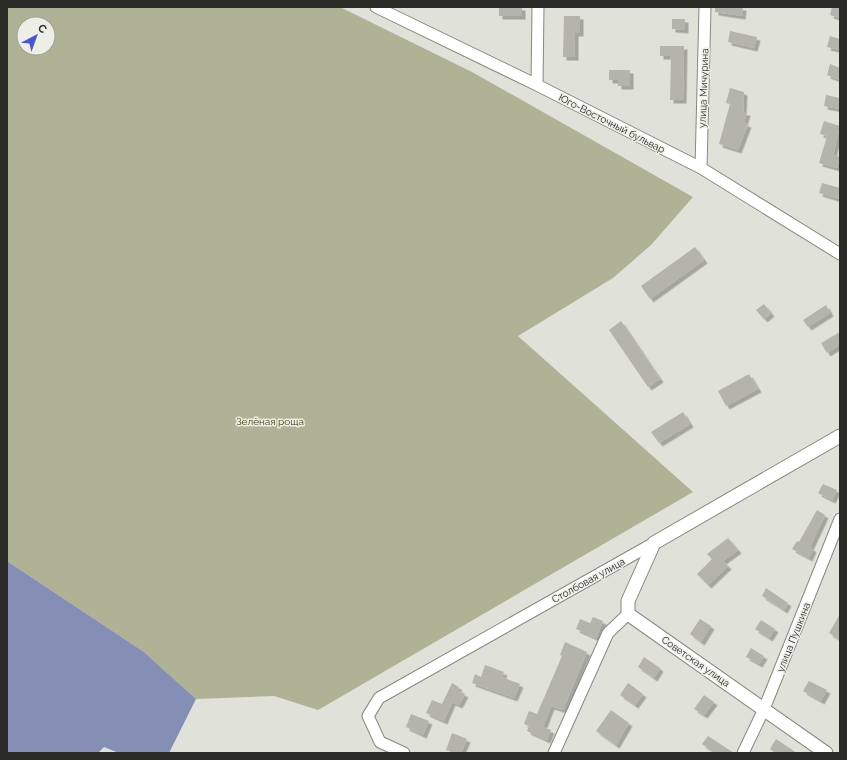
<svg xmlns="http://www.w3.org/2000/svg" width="847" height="760" font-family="Raleway,sans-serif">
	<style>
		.green { fill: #b0b296; fill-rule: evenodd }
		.water { fill: #858fb6 }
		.building { fill: #b4b4ad; filter: url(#shadow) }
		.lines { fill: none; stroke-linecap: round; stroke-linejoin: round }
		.minor-casing { stroke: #878880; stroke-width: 13 }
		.tertiary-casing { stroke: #878880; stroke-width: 15 }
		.minor { stroke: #fff; stroke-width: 11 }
		.tertiary { stroke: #fff; stroke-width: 13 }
		.labels { text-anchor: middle; stroke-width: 3; stroke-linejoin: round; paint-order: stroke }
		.street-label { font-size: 10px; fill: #2a2a27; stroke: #edeee6 }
		.park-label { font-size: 10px; fill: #3c3e08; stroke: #edeee6 }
	</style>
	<defs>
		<filter id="shadow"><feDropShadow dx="3.5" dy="3.5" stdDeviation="0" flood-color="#0004"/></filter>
	</defs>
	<rect width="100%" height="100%" fill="#e0e1d9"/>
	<!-- green -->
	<path class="green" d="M 7,7 L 340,7 L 472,72 L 693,197 L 651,245 L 613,278 L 518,336 L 693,492 L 318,710 L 274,696 L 196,699 L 144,652 L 7,561 ZM 24,24 L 48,24 L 48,48 L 24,48 Z"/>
	<!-- water -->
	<path class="water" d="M 7,561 L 144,652 L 196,699 L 169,753 L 119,753 L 104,747 L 98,753 L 7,753 Z"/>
	<!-- building -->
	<path class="building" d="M 499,7 L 522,7 L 522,16 L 499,16 Z
		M 715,7 L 743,7 L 742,16 L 715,12 Z
		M 832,7 L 840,8 L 840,18 L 830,15 Z
		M 564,16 L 580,16 L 580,33 L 575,33 L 575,57 L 563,57 Z
		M 672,19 L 685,19 L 685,30 L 672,29 Z
		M 730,31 L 757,37 L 754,48 L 728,42 Z
		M 830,36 L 840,39 L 840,50 L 827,47 Z
		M 660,46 L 684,46 L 683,100 L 670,100 L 671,56 L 660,56 Z
		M 830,64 L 840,68 L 840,80 L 827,75 Z
		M 609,70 L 630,70 L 630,86 L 618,86 L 618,80 L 609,80 Z
		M 730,88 L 744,92 L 743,112 L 747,112 L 744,123 L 748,124 L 738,150 L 719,144 L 730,104 L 726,103 Z
		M 826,95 L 840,98 L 840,109 L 824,106 Z
		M 824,121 L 840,126 L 833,155 L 840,157 L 837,168 L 819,163 L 827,136 L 820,134 Z
		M 822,183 L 840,188 L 838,199 L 819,193 Z
		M 695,247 L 704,260 L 650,299 L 641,286 Z
		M 764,304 L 771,313 L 764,319 L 756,310 Z
		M 826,305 L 830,313 L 808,327 L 803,320 Z
		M 621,321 L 660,379 L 648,387 L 609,330 Z
		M 840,332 L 840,345 L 827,353 L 821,343 Z
		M 749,374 L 758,389 L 726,406 L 718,391 Z
		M 683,412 L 690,424 L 659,443 L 651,432 Z
		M 823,484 L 837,490 L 832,500 L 818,493 Z
		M 817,510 L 825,515 L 810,547 L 813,549 L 809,558 L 792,549 L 797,541 L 799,542 Z
		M 728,538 L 738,550 L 723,561 L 728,566 L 708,585 L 697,574 L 712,559 L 707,554 Z
		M 766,588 L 788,603 L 784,610 L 762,596 Z
		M 840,614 L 840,640 L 829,633 Z
		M 593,617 L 603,621 L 596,638 L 576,629 L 580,619 L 590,623 Z
		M 700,619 L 711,626 L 701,642 L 690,634 Z
		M 761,620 L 775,629 L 769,638 L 755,629 Z
		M 565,642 L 587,652 L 563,710 L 551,706 L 543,727 L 551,730 L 547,740 L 527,731 L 529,726 L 524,724 L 529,711 L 537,714 L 562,656 L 560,655 Z
		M 751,648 L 764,656 L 759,664 L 746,657 Z
		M 644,657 L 660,668 L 654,678 L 638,667 Z
		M 485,665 L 504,672 L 502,677 L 520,684 L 514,698 L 472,683 L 475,674 L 481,677 Z
		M 809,681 L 827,690 L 821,701 L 803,691 Z
		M 452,683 L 459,687 L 457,690 L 465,694 L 459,705 L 452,702 L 444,721 L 426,713 L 432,700 L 442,704 Z
		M 628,683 L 643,694 L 635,705 L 620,695 Z
		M 704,695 L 714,702 L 704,715 L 694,709 Z
		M 611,710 L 629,723 L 616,745 L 596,731 Z
		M 411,714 L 429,721 L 423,735 L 406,727 Z
		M 452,733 L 467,739 L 461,753 L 454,753 L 446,750 Z
		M 708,736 L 734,753 L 715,753 L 702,744 Z
		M 776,739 L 797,753 L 775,753 L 770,749 Z"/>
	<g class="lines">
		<!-- minor casing -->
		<g class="minor-casing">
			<path id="minor" d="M 376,7 L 537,85 L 701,168 L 840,254
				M 537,85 L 538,7
				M 701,168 L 705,7
				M 404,753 L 380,742 L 368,716 L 379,698 L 654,543
				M 554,753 L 608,633 L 628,614
				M 743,753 L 764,709 L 840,519"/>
		</g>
		<!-- tertiary casing -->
		<g class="tertiary-casing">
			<path id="tertiary" d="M 826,753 L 628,614 L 628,601 L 654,543 L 840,436"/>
		</g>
		<!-- minor -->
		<use href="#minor" class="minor"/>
		<!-- tertiary -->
		<use href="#tertiary" class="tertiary"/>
	</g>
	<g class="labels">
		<!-- street labels -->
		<g class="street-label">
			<text transform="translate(703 88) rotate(-88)" y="4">улица Мичурина</text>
			<text transform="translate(612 123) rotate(27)" y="4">Юго-Восточный бульвар</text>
			<text transform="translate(588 580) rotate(-29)" y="4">Столбовая улица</text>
			<text transform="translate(793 637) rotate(-68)" y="4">улица Пушкина</text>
			<text transform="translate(696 661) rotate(35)" y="4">Советская улица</text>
		</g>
		<!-- park labels -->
		<g class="park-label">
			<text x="270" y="425">Зелёная роща</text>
		</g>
	</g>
	<!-- border -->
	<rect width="847" height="760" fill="none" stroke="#2a2a27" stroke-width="16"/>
	<!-- north arrow -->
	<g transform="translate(36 36) rotate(41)"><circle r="19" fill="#edeee6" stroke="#9fa09a"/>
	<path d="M0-3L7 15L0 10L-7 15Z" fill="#4957cc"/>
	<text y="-6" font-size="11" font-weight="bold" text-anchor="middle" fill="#2a2a27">С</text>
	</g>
</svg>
